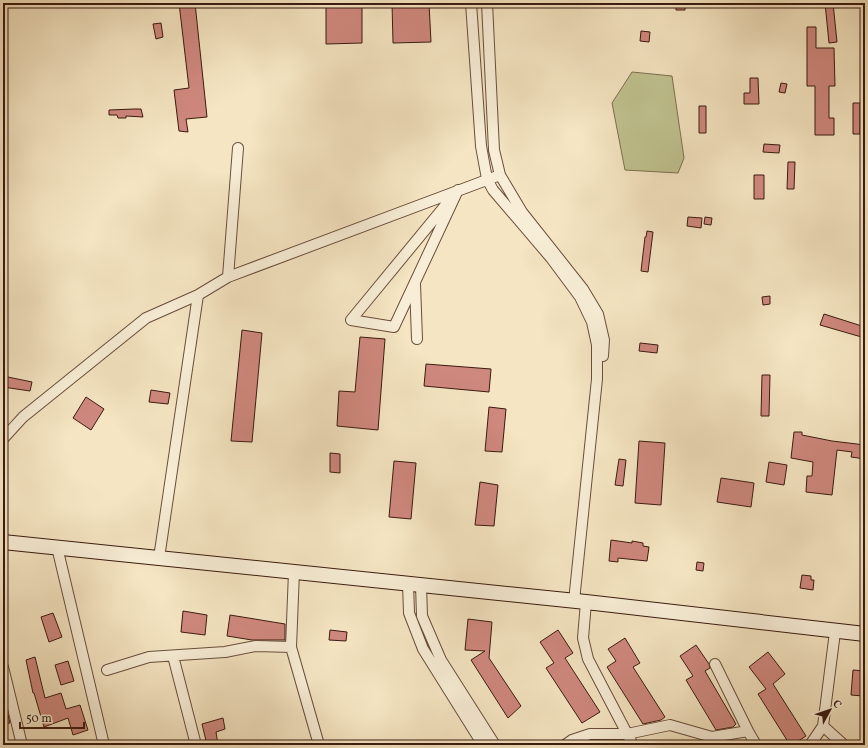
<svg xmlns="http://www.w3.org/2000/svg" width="868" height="748" font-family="Vollkorn,serif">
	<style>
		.green { fill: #c0c390; stroke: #7e6e50 }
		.building { fill: #cf887e; stroke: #3b1a0f }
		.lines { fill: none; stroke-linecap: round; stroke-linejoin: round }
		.minor-casing { stroke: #6a4d3c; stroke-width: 12 }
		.secondary-casing { stroke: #3b1a0f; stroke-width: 16 }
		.minor { stroke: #f8eed7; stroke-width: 10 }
		.secondary { stroke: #f8eed7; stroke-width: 14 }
	</style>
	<rect width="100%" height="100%" fill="#f5e5c2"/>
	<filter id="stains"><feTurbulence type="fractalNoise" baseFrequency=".005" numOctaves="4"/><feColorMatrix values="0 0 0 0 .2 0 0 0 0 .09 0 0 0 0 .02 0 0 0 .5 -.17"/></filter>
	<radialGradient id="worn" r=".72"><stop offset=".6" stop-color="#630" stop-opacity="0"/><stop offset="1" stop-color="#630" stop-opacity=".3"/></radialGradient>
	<!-- green -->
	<path class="green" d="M 632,72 L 672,76 L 684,158 L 678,173 L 625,170 L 612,103 Z"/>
	<!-- building -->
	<path class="building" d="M 179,3 L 195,3 L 207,117 L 186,119 L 188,132 L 179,131 L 174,90 L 189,88 Z
		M 326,3 L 362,3 L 362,43 L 326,44 Z
		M 392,3 L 429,3 L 431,42 L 393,43 Z
		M 676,3 L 685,3 L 685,10 L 676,10 Z
		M 825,3 L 833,3 L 837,42 L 829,43 Z
		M 161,23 L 163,37 L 156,39 L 153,24 Z
		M 807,27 L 816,27 L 816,48 L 834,48 L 835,86 L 829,86 L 829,118 L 834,118 L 834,135 L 815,135 L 815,86 L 807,86 Z
		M 641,31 L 650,32 L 649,42 L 640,41 Z
		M 750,78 L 758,78 L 759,104 L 744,104 L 744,93 L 750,93 Z
		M 781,83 L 787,84 L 785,93 L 779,92 Z
		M 853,103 L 860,103 L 860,134 L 853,134 Z
		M 699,106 L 706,106 L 706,133 L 699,133 Z
		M 134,109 L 141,109 L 143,117 L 126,116 L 126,118 L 118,118 L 117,115 L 109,115 L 109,110 Z
		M 764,144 L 780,145 L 779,153 L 763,152 Z
		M 788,162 L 795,162 L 794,189 L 787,189 Z
		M 754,175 L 764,175 L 764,199 L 754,199 Z
		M 688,217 L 702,218 L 701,228 L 687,226 Z
		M 705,217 L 712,218 L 711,225 L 704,224 Z
		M 647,231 L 653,232 L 648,272 L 641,271 L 645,237 L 646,237 Z
		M 770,296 L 770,304 L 763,305 L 762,297 Z
		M 824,314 L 865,327 L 865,338 L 820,325 Z
		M 242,330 L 262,333 L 252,442 L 231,441 Z
		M 360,337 L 385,339 L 378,430 L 337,426 L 339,391 L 355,392 Z
		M 640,343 L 658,345 L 657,353 L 639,351 Z
		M 426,364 L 491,369 L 489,392 L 424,386 Z
		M 762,375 L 770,375 L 769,416 L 761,416 Z
		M 3,376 L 32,382 L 30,391 L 3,387 Z
		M 151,390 L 170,393 L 168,404 L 149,402 Z
		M 86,397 L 104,409 L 91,430 L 73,418 Z
		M 489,407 L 506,409 L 502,452 L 485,451 Z
		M 794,432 L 802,432 L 802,435 L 832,441 L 865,445 L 865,459 L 851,457 L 852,452 L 837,450 L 832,495 L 806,492 L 807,476 L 812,476 L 813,462 L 791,458 Z
		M 639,441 L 665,443 L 661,505 L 635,503 Z
		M 330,453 L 340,454 L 340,473 L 330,472 Z
		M 619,459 L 626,460 L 623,486 L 615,485 Z
		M 394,461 L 416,463 L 411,519 L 389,517 Z
		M 769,462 L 787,465 L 784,485 L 766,482 Z
		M 721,478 L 754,483 L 751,507 L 717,502 Z
		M 480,482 L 498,485 L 494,526 L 475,525 Z
		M 611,540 L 632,543 L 632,541 L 643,543 L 643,546 L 649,547 L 647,561 L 618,558 L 618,562 L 609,561 Z
		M 697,562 L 704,563 L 703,571 L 696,570 Z
		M 802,575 L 811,576 L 811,580 L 814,580 L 813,590 L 800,588 Z
		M 183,611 L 207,615 L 205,635 L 181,632 Z
		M 53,613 L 62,637 L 49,642 L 41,617 Z
		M 230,615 L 285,624 L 285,640 L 252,640 L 227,636 Z
		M 468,619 L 492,622 L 489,658 L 521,706 L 508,718 L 471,660 L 485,651 L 465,650 Z
		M 330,630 L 347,632 L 346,641 L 329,640 Z
		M 558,630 L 573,653 L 565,658 L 600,712 L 582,723 L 546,668 L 554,663 L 540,642 Z
		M 625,638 L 640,663 L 633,667 L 665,717 L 661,720 L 643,724 L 607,667 L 616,661 L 608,649 Z
		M 696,645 L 709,664 L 710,668 L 705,671 L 736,724 L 733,727 L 716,730 L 686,680 L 693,676 L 680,656 Z
		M 768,652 L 785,674 L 773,684 L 806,736 L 792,745 L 790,745 L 758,694 L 766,689 L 749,667 Z
		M 35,657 L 45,698 L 61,693 L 66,709 L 80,705 L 88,730 L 73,735 L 68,718 L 44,727 L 34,693 L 33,693 L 26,660 Z
		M 68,661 L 74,681 L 61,685 L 55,665 Z
		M 853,670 L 865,671 L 865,691 L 864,690 L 863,696 L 851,695 Z
		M 3,699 L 4,699 L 10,723 L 3,724 Z
		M 223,718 L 225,729 L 216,732 L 218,745 L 207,745 L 202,724 Z"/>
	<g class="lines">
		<!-- minor casing -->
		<g class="minor-casing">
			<path id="minor" d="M 471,3 L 481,146 L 487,179 L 493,190 L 551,258 L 580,297 L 592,322 L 597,345 L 597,379 L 574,601
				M 487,3 L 494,150 L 500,175 L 522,212 L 583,289 L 598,314 L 604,340 L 603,356
				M 458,190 L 394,327 L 351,320 Z
				M 228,277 L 238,148
				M 415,284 L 417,339
				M 3,439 L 23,417 L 146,318 L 198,295 L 228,277 L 500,175
				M 57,547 L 104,745
				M 159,558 L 198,295
				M 408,583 L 409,613 L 423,649 L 483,745
				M 421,585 L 422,616 L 441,660 L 495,745
				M 586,602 L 583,638 L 588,659 L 633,745
				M 291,647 L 319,745
				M 173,656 L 196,745
				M 715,664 L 748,731 L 756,745
				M 3,667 L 22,745
				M 107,670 L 149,657 L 225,652 L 256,646 L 291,647 L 294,572
				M 823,726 L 844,745
				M 565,745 L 572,740 L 590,734 L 627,734 L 670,725 L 712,737 L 748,731
				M 810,745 L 823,726 L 835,632"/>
		</g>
		<!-- secondary casing -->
		<g class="secondary-casing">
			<path id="secondary" d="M 3,542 L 586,602 L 865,634"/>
		</g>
		<!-- minor -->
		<use href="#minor" class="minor"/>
		<!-- secondary -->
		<use href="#secondary" class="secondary"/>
	</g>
	<!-- margin -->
	<rect width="868" height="748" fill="none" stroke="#f5e5c2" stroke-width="16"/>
	<rect x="4" y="4" width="860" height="740" fill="none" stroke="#3b1a0f" stroke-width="2"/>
	<rect x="8" y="8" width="852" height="732" fill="none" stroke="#3b1a0f"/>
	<!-- north arrow -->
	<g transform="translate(830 710) rotate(50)" stroke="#f8eed7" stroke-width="3" paint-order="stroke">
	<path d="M0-3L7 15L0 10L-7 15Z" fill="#3b1a0f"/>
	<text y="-6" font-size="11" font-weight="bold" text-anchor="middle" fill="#3b1a0f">С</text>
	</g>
	<!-- scale -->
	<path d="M20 722v6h64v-6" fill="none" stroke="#3b1a0f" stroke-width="2"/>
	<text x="26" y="722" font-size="12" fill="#3b1a0f" stroke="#f8eed7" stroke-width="3" paint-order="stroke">50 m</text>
	<rect width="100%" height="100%" filter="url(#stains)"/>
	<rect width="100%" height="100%" fill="url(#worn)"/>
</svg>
